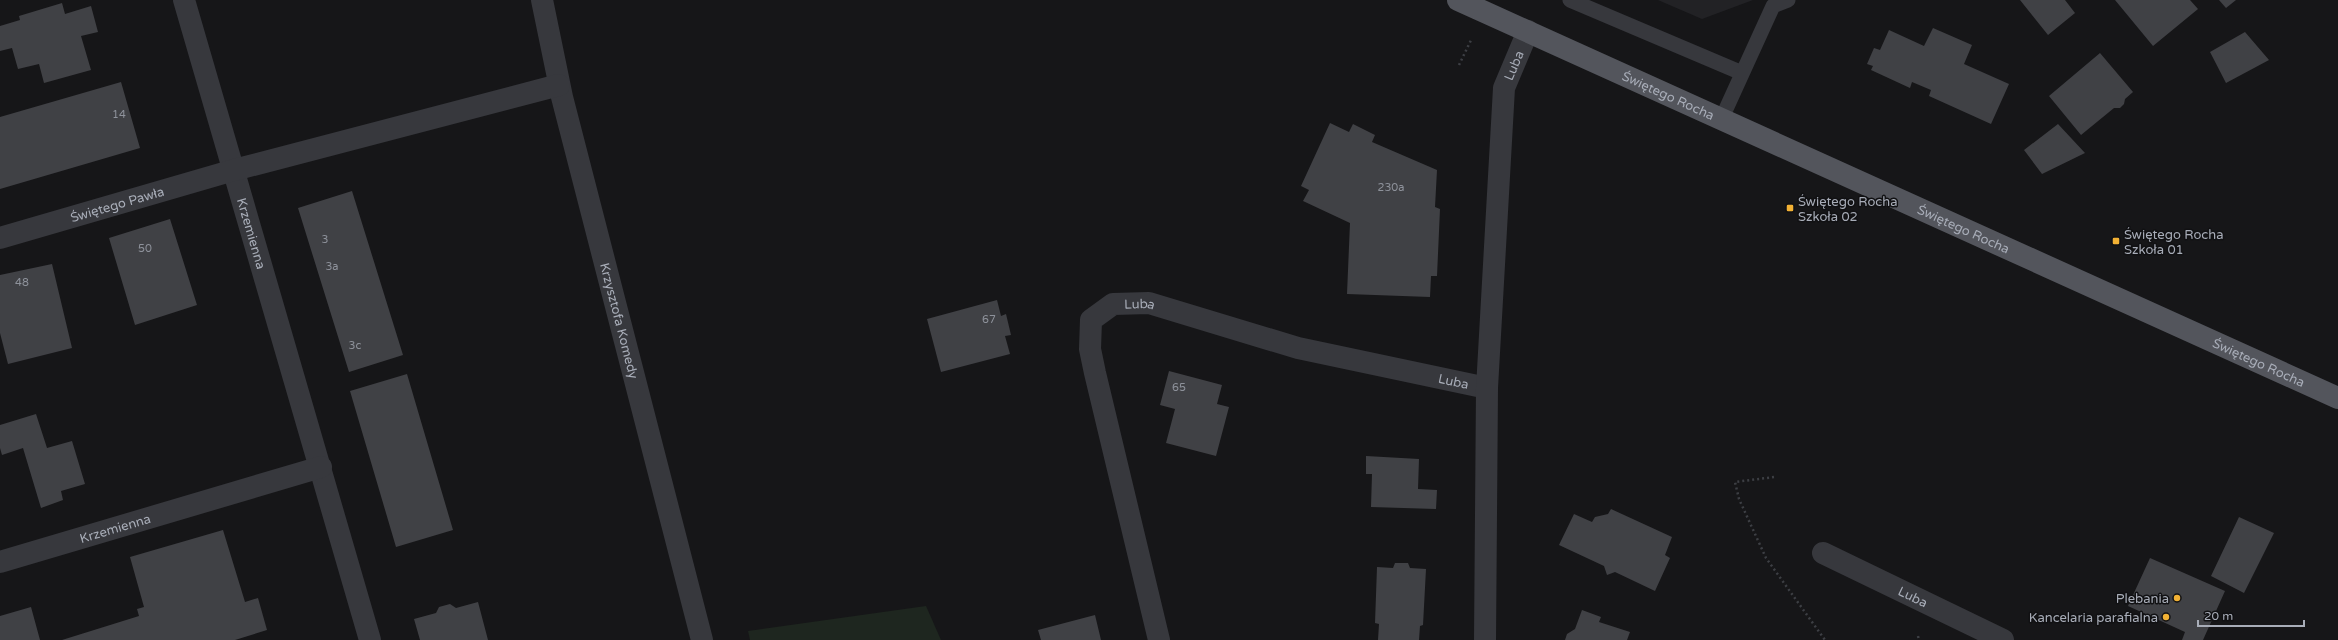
<svg xmlns="http://www.w3.org/2000/svg" width="2338" height="640" font-family="'Varela Round',sans-serif">
	<style>
		.built { fill: #222225 }
		.green { fill: #1e261f }
		.building { fill: #404145 }
		.lines { fill: none; stroke-linecap: round; stroke-linejoin: round }
		.path { stroke: #3d3f44; stroke-width: 2.5; stroke-dasharray: 2 3; stroke-linecap: butt }
		.lane { stroke: #37383d; stroke-width: 15 }
		.street { stroke: #37383d; stroke-width: 22 }
		.primary { stroke: #53555c; stroke-width: 22 }
		.poi-dot { fill: #f2b134; stroke: #111113; stroke-width: 1.5 }
		.labels { text-anchor: middle; stroke-width: 3; stroke-linejoin: round; paint-order: stroke }
		.number-label { font-size: 11px; fill: #8e929b }
		.street-label { font-size: 13px; fill: #a8adb8; stroke: #111113 }
		.poi-label { font-size: 13px; fill: #a8adb8; stroke: #111113; text-anchor: start }
	</style>
	<rect width="100%" height="100%" fill="#161618"/>
	<!-- built -->
	<path class="built" d="M 1658,0 L 1753,0 L 1702,19 Z"/>
	<!-- green -->
	<path class="green" d="M 926,606 L 941,640 L 750,640 L 748,631 Z"/>
	<!-- building -->
	<path class="building" d="M 2020,0 L 2065,0 L 2075,13 L 2048,35 Z
		M 2115,0 L 2190,0 L 2198,9 L 2153,46 Z
		M 2219,0 L 2236,0 L 2226,8 Z
		M 62,3 L 65,14 L 91,6 L 98,32 L 81,36 L 91,70 L 44,83 L 39,64 L 18,69 L 12,48 L 0,51 L 0,26 L 20,20 L 19,16 Z
		M 1933,28 L 1972,45 L 1964,64 L 2009,84 L 1991,124 L 1929,96 L 1931,90 L 1912,82 L 1910,88 L 1871,70 L 1873,66 L 1867,64 L 1874,48 L 1880,50 L 1889,30 L 1924,46 Z
		M 2245,32 L 2269,60 L 2226,83 L 2210,52 Z
		M 2100,53 L 2133,92 L 2125,99 L 2124,104 L 2120,108 L 2114,108 L 2081,135 L 2049,96 Z
		M 121,82 L 140,148 L 0,189 L 0,117 Z
		M 1330,123 L 1349,132 L 1353,124 L 1375,135 L 1372,142 L 1437,170 L 1435,207 L 1440,209 L 1437,276 L 1431,276 L 1430,297 L 1347,294 L 1350,223 L 1303,201 L 1309,190 L 1301,186 Z
		M 2058,124 L 2085,153 L 2042,174 L 2024,150 Z
		M 352,191 L 403,355 L 349,372 L 298,208 Z
		M 170,219 L 197,305 L 135,325 L 109,238 Z
		M 52,264 L 72,348 L 8,364 L 0,333 L 0,275 Z
		M 997,300 L 1001,316 L 1006,314 L 1011,335 L 1005,336 L 1010,354 L 941,372 L 927,319 Z
		M 1169,371 L 1222,385 L 1217,404 L 1229,407 L 1216,456 L 1166,443 L 1175,409 L 1160,405 Z
		M 407,374 L 453,530 L 396,547 L 350,391 Z
		M 36,414 L 47,448 L 72,441 L 85,484 L 61,491 L 63,500 L 41,508 L 23,448 L 2,455 L 0,448 L 0,425 Z
		M 1366,456 L 1419,459 L 1418,489 L 1437,490 L 1436,509 L 1371,507 L 1372,474 L 1366,474 Z
		M 1611,509 L 1672,537 L 1665,555 L 1670,558 L 1655,591 L 1615,572 L 1607,575 L 1604,566 L 1559,545 L 1574,514 L 1592,522 L 1595,517 L 1608,514 Z
		M 2239,517 L 2274,533 L 2244,593 L 2211,576 Z
		M 223,530 L 245,602 L 258,598 L 267,630 L 235,640 L 62,640 L 139,616 L 137,609 L 144,607 L 130,557 Z
		M 2150,558 L 2225,591 L 2203,640 L 2182,640 L 2185,632 L 2128,606 Z
		M 1395,563 L 1408,563 L 1410,568 L 1426,569 L 1423,625 L 1420,626 L 1419,640 L 1378,640 L 1379,624 L 1375,623 L 1377,567 L 1393,568 Z
		M 478,602 L 488,640 L 420,640 L 414,619 L 436,613 L 439,607 L 450,604 L 456,608 Z
		M 31,607 L 40,640 L 0,640 L 0,616 Z
		M 1582,610 L 1601,617 L 1599,622 L 1630,632 L 1627,640 L 1565,640 L 1567,634 L 1575,629 Z
		M 1095,615 L 1101,640 L 1041,640 L 1038,630 Z"/>
	<g class="lines">
		<!-- path -->
		<path class="path" d="M 1459,65 L 1472,38
			M 1774,477 L 1735,482 L 1739,499 L 1766,558 L 1825,640
			M 1918,636 L 1919,640"/>
		<!-- lane -->
		<path class="lane" d="M 1570,0 L 1742,73
			M 1721,120 L 1773,6 L 1788,0"/>
		<!-- street -->
		<g class="street">
			<path id="s1" d="M 184,0 L 370,640"/>
			<path id="s2" d="M 542,0 L 562,97 L 702,640"/>
			<path id="s3" d="M 0,238 L 234,170 L 559,85"/>
			<path id="s4" d="M 1823,553 L 2003,640"/>
			<path id="s5" d="M 0,562 L 321,467"/>
			<path id="s6" d="M 1159,640 L 1095,373 L 1090,349 L 1091,320 L 1113,304 L 1149,303 L 1298,348 L 1487,388"/>
			<path id="s7" d="M 1485,640 L 1487,388 L 1504,88 L 1528,31"/>
		</g>
		<!-- primary -->
		<path class="primary" id="s8" d="M 1458,0 L 2338,398"/>
	</g>
	<!-- markers -->
	<g class="poi-dot">
		<rect x="1786" y="204" width="8" height="8" rx="2"/>
		<rect x="2112" y="237" width="8" height="8" rx="2"/>
		<circle cx="2177" cy="598" r="4"/>
		<circle cx="2166" cy="617" r="4"/>
	</g>
	<g class="labels">
		<!-- number labels -->
		<g class="number-label">
			<text x="119" y="118">14</text>
			<text x="1391" y="191">230a</text>
			<text x="325" y="243">3</text>
			<text x="145" y="252">50</text>
			<text x="332" y="270">3a</text>
			<text x="22" y="286">48</text>
			<text x="989" y="323">67</text>
			<text x="355" y="349">3c</text>
			<text x="1179" y="391">65</text>
		</g>
		<!-- street labels -->
		<g class="street-label">
			<text dy="5" stroke="none"><textPath href="#s7" startOffset="577">Luba</textPath></text>
			<text dy="5" stroke="none"><textPath href="#s8" startOffset="231">Świętego Rocha</textPath></text>
			<text dy="5" stroke="none"><textPath href="#s3" startOffset="122">Świętego Pawła</textPath></text>
			<text dy="5" stroke="none"><textPath href="#s8" startOffset="555">Świętego Rocha</textPath></text>
			<text dy="5" stroke="none"><textPath href="#s1" startOffset="243">Krzemienna</textPath></text>
			<text dy="5" stroke="none"><textPath href="#s6" startOffset="382">Luba</textPath></text>
			<text dy="5" stroke="none"><textPath href="#s2" startOffset="330">Krzysztofa Komedy</textPath></text>
			<text dy="5" stroke="none"><textPath href="#s8" startOffset="879">Świętego Rocha</textPath></text>
			<text dy="5" stroke="none"><textPath href="#s6" startOffset="706">Luba</textPath></text>
			<text dy="5" stroke="none"><textPath href="#s5" startOffset="120">Krzemienna</textPath></text>
			<text dy="5" stroke="none"><textPath href="#s4" startOffset="100">Luba</textPath></text>
		</g>
		<!-- poi labels -->
		<g class="poi-label">
			<text x="1798" y="206">Świętego Rocha<tspan x="1798" dy="15">Szkoła 02</tspan></text>
			<text x="2124" y="239">Świętego Rocha<tspan x="2124" dy="15">Szkoła 01</tspan></text>
			<text x="2169" y="603" text-anchor="end">Plebania</text>
			<text x="2158" y="622" text-anchor="end">Kancelaria parafialna</text>
		</g>
	</g>
	<!-- scale -->
	<path d="M2198 620v6h106v-6" fill="none" stroke="#a8adb8" stroke-width="2"/>
	<text x="2204" y="620" font-size="12" fill="#a8adb8" stroke="#111113" stroke-width="3" paint-order="stroke">20 m</text>
</svg>
